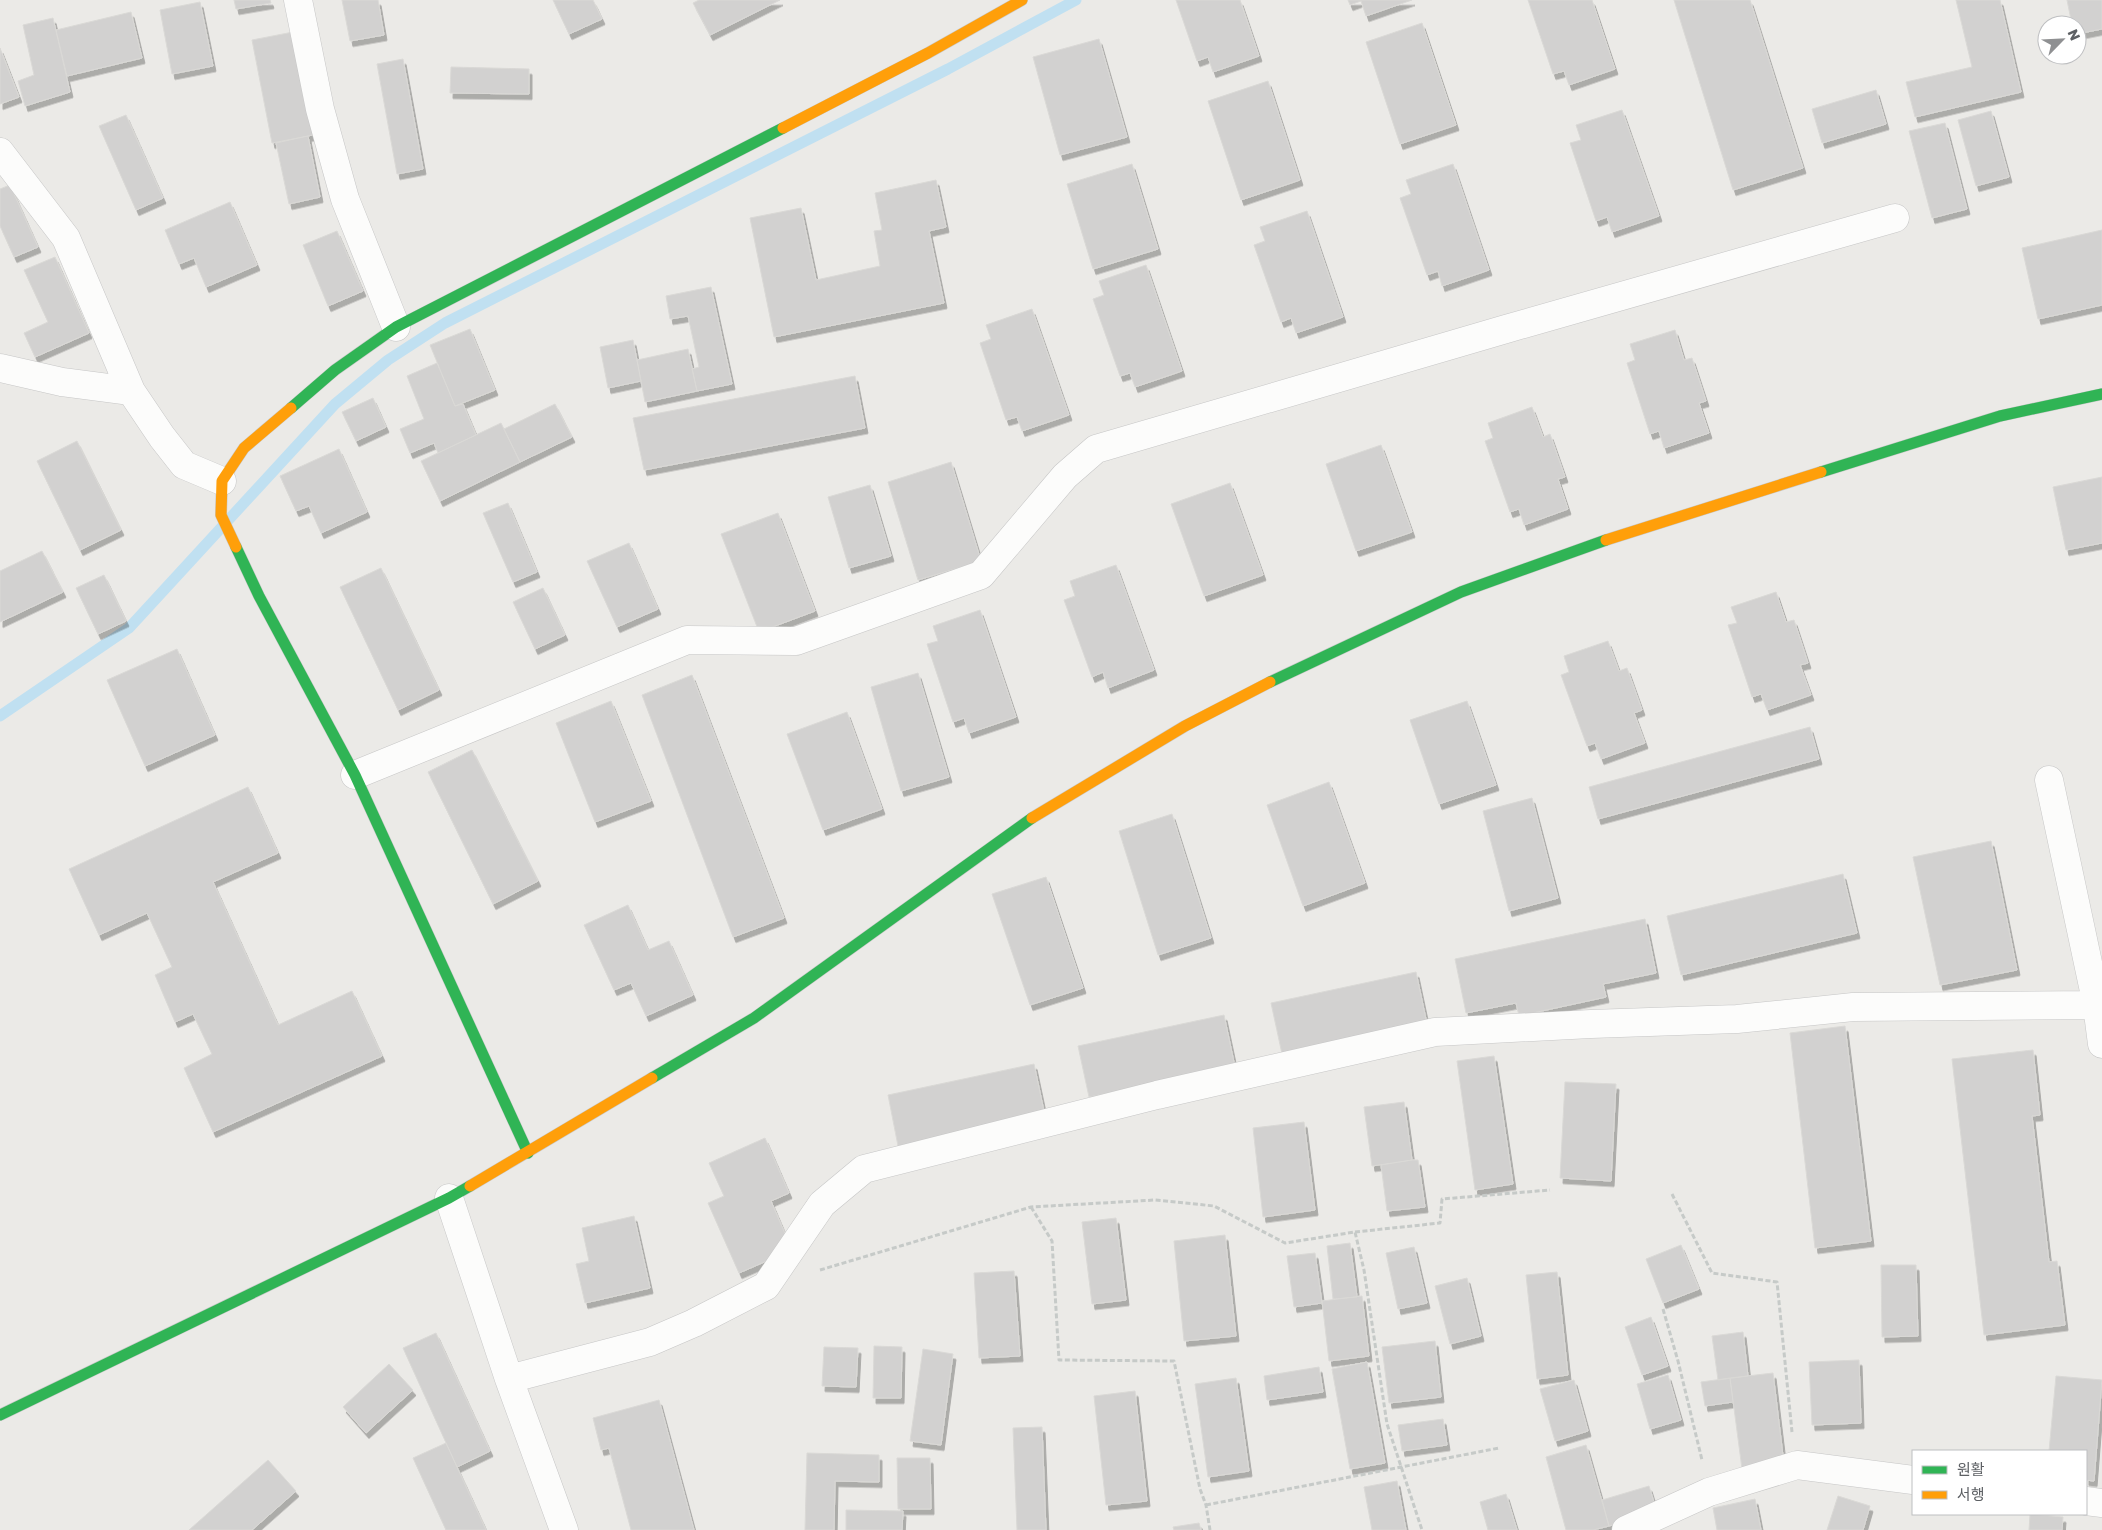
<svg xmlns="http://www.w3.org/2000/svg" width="2102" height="1530" font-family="'Golos Text','Noto Sans KR',sans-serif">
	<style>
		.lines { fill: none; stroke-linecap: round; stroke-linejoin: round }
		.stream { stroke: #c0e0f1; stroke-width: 11 }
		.building { fill: #d2d1d0; stroke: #dad9d6; filter: url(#shadow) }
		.street-casing { stroke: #c6c6c6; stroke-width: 29 }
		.fast-casing { stroke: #c8c8c8; stroke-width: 12 }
		.slow-casing { stroke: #c8c8c8; stroke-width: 12 }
		.path { stroke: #c6cac8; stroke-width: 3; stroke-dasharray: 5 2.5; stroke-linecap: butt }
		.street { stroke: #fcfcfb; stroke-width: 28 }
		.fast { stroke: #30b455; stroke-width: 11 }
		.slow { stroke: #ff9f0a; stroke-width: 11 }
	</style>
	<defs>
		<filter id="shadow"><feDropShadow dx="3" dy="5.5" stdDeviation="0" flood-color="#0004"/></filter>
	</defs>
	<rect width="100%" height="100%" fill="#ebeae7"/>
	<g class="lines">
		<!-- stream -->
		<path class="stream" d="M 0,716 L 129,628 L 335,404 L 388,360 L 445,323 L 948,69 L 1076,0"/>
	</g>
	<!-- building -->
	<path class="building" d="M 234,0 L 270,0 L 271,3 L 236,9 Z
		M 342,0 L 378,0 L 384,35 L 350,41 Z
		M 553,0 L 593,0 L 602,19 L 569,34 Z
		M 699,0 L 780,0 L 710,35 L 693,3 Z
		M 1176,0 L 1240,0 L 1259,56 L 1213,72 L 1208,57 L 1197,61 Z
		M 1348,0 L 1412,0 L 1366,16 L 1361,1 L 1350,5 Z
		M 1528,0 L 1592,0 L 1615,69 L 1569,85 L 1564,71 L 1553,74 Z
		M 1674,0 L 1750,0 L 1803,168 L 1733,190 Z
		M 1956,0 L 2000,0 L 2021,92 L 1915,117 L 1906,82 L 1972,67 Z
		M 2067,0 L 2102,0 L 2102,29 L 2077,34 L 2077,25 L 2072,25 Z
		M 200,2 L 213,66 L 172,74 L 160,10 Z
		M 131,12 L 142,58 L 67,76 L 56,30 Z
		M 53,18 L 70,92 L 25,106 L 18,81 L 34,75 L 23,25 Z
		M 1422,23 L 1456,125 L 1400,144 L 1366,42 Z
		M 293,32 L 313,135 L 272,143 L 252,40 Z
		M 1099,39 L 1127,137 L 1060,155 L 1033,57 Z
		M 0,48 L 19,97 L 0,104 Z
		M 403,59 L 423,169 L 397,174 L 377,64 Z
		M 451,67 L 529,69 L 529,94 L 450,93 Z
		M 1268,81 L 1300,180 L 1241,200 L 1208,101 Z
		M 1876,90 L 1886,124 L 1822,143 L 1812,109 Z
		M 1622,110 L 1659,216 L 1612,232 L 1607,217 L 1596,221 L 1570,143 L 1581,140 L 1576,125 Z
		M 1991,111 L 2009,177 L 1976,186 L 1958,120 Z
		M 126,115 L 163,198 L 136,210 L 99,126 Z
		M 1945,123 L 1967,209 L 1932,218 L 1909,131 Z
		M 308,136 L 320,197 L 289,204 L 276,143 Z
		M 1132,164 L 1158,249 L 1093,269 L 1067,184 Z
		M 1453,164 L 1489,270 L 1442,286 L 1438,271 L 1427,275 L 1400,198 L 1411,194 L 1406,180 Z
		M 936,180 L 946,227 L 929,231 L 944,303 L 774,337 L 750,218 L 801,208 L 816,280 L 880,266 L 874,231 L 882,230 L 875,193 Z
		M 10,185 L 38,247 L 14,257 L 0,226 L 0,189 Z
		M 230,202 L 257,265 L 206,287 L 194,258 L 179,264 L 165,230 Z
		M 1307,211 L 1343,317 L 1296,333 L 1291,318 L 1281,322 L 1254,245 L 1265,241 L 1260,227 Z
		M 2102,230 L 2102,305 L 2038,319 L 2022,248 Z
		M 337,231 L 363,291 L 328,306 L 303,245 Z
		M 55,257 L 89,333 L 35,357 L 24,333 L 48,322 L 24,270 Z
		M 1146,265 L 1182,371 L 1135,387 L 1130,373 L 1120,376 L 1093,299 L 1104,295 L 1099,281 Z
		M 711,287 L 732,384 L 697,391 L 692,369 L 699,367 L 688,316 L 670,319 L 666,296 Z
		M 1032,309 L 1069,415 L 1022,431 L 1017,417 L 1006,420 L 980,343 L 991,339 L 986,325 Z
		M 470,329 L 495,390 L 455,406 L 430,345 Z
		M 1675,330 L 1684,360 L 1692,358 L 1706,401 L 1699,403 L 1709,433 L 1664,448 L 1659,431 L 1650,434 L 1627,363 L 1635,360 L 1630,344 Z
		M 633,340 L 641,381 L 608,388 L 600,347 Z
		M 688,349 L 697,391 L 645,402 L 637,360 Z
		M 437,363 L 455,406 L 463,404 L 476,435 L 438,453 L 434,443 L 410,453 L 400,429 L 424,419 L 407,376 Z
		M 855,376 L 865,428 L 644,470 L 633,418 Z
		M 373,398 L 386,427 L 356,441 L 342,412 Z
		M 555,404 L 572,437 L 520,462 L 504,429 Z
		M 1532,407 L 1543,437 L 1550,434 L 1565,477 L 1558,479 L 1568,509 L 1524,525 L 1519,509 L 1510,512 L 1485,441 L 1493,438 L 1488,423 Z
		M 501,423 L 520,462 L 440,501 L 421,461 Z
		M 77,441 L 121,530 L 80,550 L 37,461 Z
		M 1381,445 L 1412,532 L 1356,551 L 1326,464 Z
		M 339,449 L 367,512 L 321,533 L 309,506 L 296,511 L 280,476 Z
		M 951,462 L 981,561 L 918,580 L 888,482 Z
		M 2102,477 L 2102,543 L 2066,550 L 2053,487 Z
		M 1230,483 L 1263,575 L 1204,596 L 1171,504 Z
		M 870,485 L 891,556 L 849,568 L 828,497 Z
		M 508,503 L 537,572 L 513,582 L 483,513 Z
		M 778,513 L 815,611 L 759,632 L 721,534 Z
		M 629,543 L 658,609 L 617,627 L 587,561 Z
		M 42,551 L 63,592 L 0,622 L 0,571 Z
		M 1116,565 L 1154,670 L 1108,688 L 1103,672 L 1092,677 L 1064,600 L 1075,596 L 1070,581 Z
		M 381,568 L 439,690 L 398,710 L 340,587 Z
		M 104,575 L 126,621 L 98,634 L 76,588 Z
		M 543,588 L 565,635 L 535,649 L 513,602 Z
		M 1776,592 L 1786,622 L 1794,620 L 1808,663 L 1800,665 L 1811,695 L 1767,710 L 1761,694 L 1752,697 L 1728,625 L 1737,623 L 1731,607 Z
		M 980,610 L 1016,717 L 969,733 L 964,718 L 953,722 L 927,644 L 938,641 L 933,626 Z
		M 1608,641 L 1619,671 L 1627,668 L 1642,710 L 1634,713 L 1645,743 L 1601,759 L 1595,743 L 1587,746 L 1561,675 L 1569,672 L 1564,656 Z
		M 177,649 L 215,735 L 145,766 L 107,680 Z
		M 918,673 L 949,777 L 901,791 L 871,687 Z
		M 692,675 L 784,918 L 733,937 L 642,695 Z
		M 611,701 L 651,801 L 595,822 L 556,723 Z
		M 1467,701 L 1496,785 L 1439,804 L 1410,720 Z
		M 847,712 L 882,809 L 823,830 L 787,734 Z
		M 1810,727 L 1819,759 L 1598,819 L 1589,787 Z
		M 472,750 L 538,881 L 493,904 L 428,772 Z
		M 1329,782 L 1365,883 L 1303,906 L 1267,805 Z
		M 248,787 L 278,853 L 213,882 L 278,1025 L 352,991 L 382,1056 L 213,1132 L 184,1068 L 212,1054 L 193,1014 L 175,1022 L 155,975 L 172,967 L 147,913 L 99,935 L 69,869 Z
		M 1532,798 L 1558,898 L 1509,911 L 1483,811 Z
		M 1172,814 L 1211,938 L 1158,955 L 1119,831 Z
		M 1991,841 L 2017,970 L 1940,985 L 1913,857 Z
		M 1843,874 L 1857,933 L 1681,975 L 1667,916 Z
		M 1046,877 L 1083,988 L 1030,1005 L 992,894 Z
		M 628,905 L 648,950 L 669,941 L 693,995 L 646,1016 L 631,983 L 614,990 L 584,925 Z
		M 1645,919 L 1656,973 L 1603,984 L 1606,997 L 1519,1016 L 1516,1003 L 1466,1013 L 1455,959 Z
		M 1416,972 L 1427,1024 L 1282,1054 L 1271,1003 Z
		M 1224,1015 L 1235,1067 L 1089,1097 L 1078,1046 Z
		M 1845,1026 L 1871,1241 L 1815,1248 L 1790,1033 Z
		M 2033,1050 L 2040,1115 L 2032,1116 L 2049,1262 L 2057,1261 L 2065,1325 L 1984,1335 L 1952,1059 Z
		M 1494,1056 L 1513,1184 L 1475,1190 L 1457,1061 Z
		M 1034,1064 L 1045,1116 L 898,1146 L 888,1095 Z
		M 1565,1082 L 1616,1084 L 1611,1181 L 1560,1178 Z
		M 1404,1102 L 1412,1160 L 1372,1166 L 1364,1107 Z
		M 1304,1122 L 1315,1210 L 1263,1217 L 1253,1128 Z
		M 765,1138 L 789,1193 L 771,1201 L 792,1250 L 739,1273 L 708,1203 L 724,1196 L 709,1163 Z
		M 1412,1160 L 1418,1160 L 1425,1207 L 1387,1211 L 1381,1165 Z
		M 634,1216 L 650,1288 L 585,1303 L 576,1264 L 589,1261 L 582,1228 Z
		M 1116,1218 L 1126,1300 L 1092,1304 L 1082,1222 Z
		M 1225,1235 L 1236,1336 L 1184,1341 L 1174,1241 Z
		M 1350,1243 L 1357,1297 L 1333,1299 L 1327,1246 Z
		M 1681,1245 L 1699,1289 L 1663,1303 L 1646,1259 Z
		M 1414,1247 L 1427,1303 L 1398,1309 L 1386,1253 Z
		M 1315,1253 L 1322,1303 L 1294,1307 L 1287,1256 Z
		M 1881,1265 L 1916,1265 L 1918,1336 L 1882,1337 Z
		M 1014,1271 L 1020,1356 L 979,1358 L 974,1273 Z
		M 1557,1272 L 1568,1375 L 1537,1379 L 1526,1275 Z
		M 1467,1278 L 1481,1336 L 1450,1344 L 1435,1286 Z
		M 1362,1296 L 1369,1356 L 1329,1361 L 1322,1301 Z
		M 1651,1317 L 1668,1366 L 1642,1375 L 1625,1327 Z
		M 1743,1332 L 1748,1376 L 1718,1380 L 1712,1336 Z
		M 436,1333 L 490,1451 L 457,1467 L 403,1348 Z
		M 1435,1341 L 1441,1397 L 1389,1403 L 1382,1347 Z
		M 874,1346 L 902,1347 L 901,1398 L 873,1398 Z
		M 824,1347 L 858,1348 L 856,1387 L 822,1386 Z
		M 923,1349 L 953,1354 L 941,1445 L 910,1441 Z
		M 1859,1360 L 1861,1423 L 1812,1425 L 1809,1362 Z
		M 1367,1362 L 1385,1463 L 1350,1469 L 1332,1369 Z
		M 389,1364 L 413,1390 L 366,1433 L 343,1407 Z
		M 1319,1367 L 1323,1392 L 1267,1400 L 1264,1376 Z
		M 1773,1373 L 1784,1464 L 1742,1469 L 1730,1378 Z
		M 1668,1375 L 1681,1420 L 1650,1429 L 1637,1384 Z
		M 2056,1376 L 2102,1380 L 2094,1481 L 2086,1480 L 2086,1451 L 2049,1451 Z
		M 1236,1378 L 1249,1471 L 1208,1477 L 1195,1384 Z
		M 1730,1378 L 1733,1402 L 1705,1406 L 1701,1382 Z
		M 1574,1380 L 1588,1431 L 1555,1441 L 1540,1389 Z
		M 1135,1391 L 1147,1501 L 1106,1505 L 1094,1396 Z
		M 659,1400 L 694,1530 L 631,1530 L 609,1448 L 601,1450 L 593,1418 Z
		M 1443,1419 L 1447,1445 L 1402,1451 L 1398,1425 Z
		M 1042,1427 L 1046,1530 L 1017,1530 L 1013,1428 Z
		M 446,1443 L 457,1467 L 486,1530 L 446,1530 L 413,1458 Z
		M 1586,1445 L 1609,1526 L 1593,1530 L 1566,1530 L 1546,1457 Z
		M 807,1453 L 879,1455 L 879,1482 L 835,1481 L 834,1530 L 805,1530 Z
		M 897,1458 L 930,1458 L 931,1509 L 898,1509 Z
		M 268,1460 L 296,1491 L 252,1530 L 189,1530 Z
		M 1397,1481 L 1406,1530 L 1372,1530 L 1364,1487 Z
		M 1649,1486 L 1657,1512 L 1609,1526 L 1602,1500 Z
		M 1506,1494 L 1517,1530 L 1488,1530 L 1480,1502 Z
		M 1838,1496 L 1870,1506 L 1863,1530 L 1827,1530 Z
		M 1755,1499 L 1761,1530 L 1717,1530 L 1713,1508 Z
		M 846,1510 L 903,1511 L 902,1530 L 846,1530 Z
		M 2030,1514 L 2063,1517 L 2062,1530 L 2029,1530 Z
		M 1199,1523 L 1201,1530 L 1174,1530 L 1173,1527 Z"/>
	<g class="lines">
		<!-- street casing -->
		<g class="street-casing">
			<path id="street" d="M 298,0 L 320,109 L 345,199 L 396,327
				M 0,152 L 66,238 L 131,391 L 162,437 L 184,465 L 222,481
				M 0,368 L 62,382 L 131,391
				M 355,775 L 687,640 L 796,641 L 981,575 L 1065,476 L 1096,449 L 1506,329 L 1895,218
				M 2049,780 L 2097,1005 L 2102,1044
				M 449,1198 L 509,1379 L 564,1530
				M 509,1379 L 650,1342 L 694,1323 L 766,1286 L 822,1204 L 864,1169 L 1157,1095 L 1435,1032 L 1591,1024 L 1737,1019 L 1853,1007 L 2097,1005
				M 2086,1501 L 2102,1503
				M 1626,1530 L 1709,1492 L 1797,1465 L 1913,1480"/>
		</g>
		<!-- fast casing -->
		<g class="fast-casing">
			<path id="fast" d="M 291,408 L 335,370 L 396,327 L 783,128
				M 1821,472 L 2000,416 L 2102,394
				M 236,547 L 259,596 L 355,775 L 528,1153
				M 1270,682 L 1461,592 L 1606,540
				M 652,1078 L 754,1018 L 1032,818
				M 0,1415 L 449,1198 L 470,1186"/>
		</g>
		<!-- slow casing -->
		<g class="slow-casing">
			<path id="slow" d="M 783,128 L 928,53 L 1022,0
				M 1606,540 L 1821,472
				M 236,547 L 221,515 L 222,481 L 244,448 L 291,408
				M 1032,818 L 1185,726 L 1270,682
				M 470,1186 L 652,1078"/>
		</g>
		<!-- path -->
		<path class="path" d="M 1672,1194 L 1712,1273 L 1777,1282 L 1792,1432
			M 1031,1207 L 1052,1241 L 1059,1360 L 1174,1361 L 1200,1489 L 1206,1505 L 1210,1530
			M 1355,1232 L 1440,1223 L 1442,1199 L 1550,1190
			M 820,1270 L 1031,1207 L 1155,1200 L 1214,1206 L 1285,1243 L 1355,1232 L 1364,1270 L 1387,1424 L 1422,1530
			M 1663,1309 L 1678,1361 L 1702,1460
			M 1206,1505 L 1499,1448"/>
		<!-- street -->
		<use href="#street" class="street"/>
		<!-- fast -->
		<use href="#fast" class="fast"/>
		<!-- slow -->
		<use href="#slow" class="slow"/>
	</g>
	<!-- legend -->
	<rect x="1912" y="1450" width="175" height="65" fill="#ffffff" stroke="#bebfc1"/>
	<rect x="1922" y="1466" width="25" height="8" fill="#30b455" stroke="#bebfc1"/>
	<text x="1957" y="1475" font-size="15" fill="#5d6064">원활</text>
	<rect x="1922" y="1491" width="25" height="8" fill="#ff9f0a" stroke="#bebfc1"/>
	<text x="1957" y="1500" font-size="15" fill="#5d6064">서행</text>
	<!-- north arrow -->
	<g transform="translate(2062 40) rotate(66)"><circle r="24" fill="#ffffff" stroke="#bebfc1"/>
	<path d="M0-4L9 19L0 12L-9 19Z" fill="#8f9092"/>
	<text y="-8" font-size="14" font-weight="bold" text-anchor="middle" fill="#5d6064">N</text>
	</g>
</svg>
